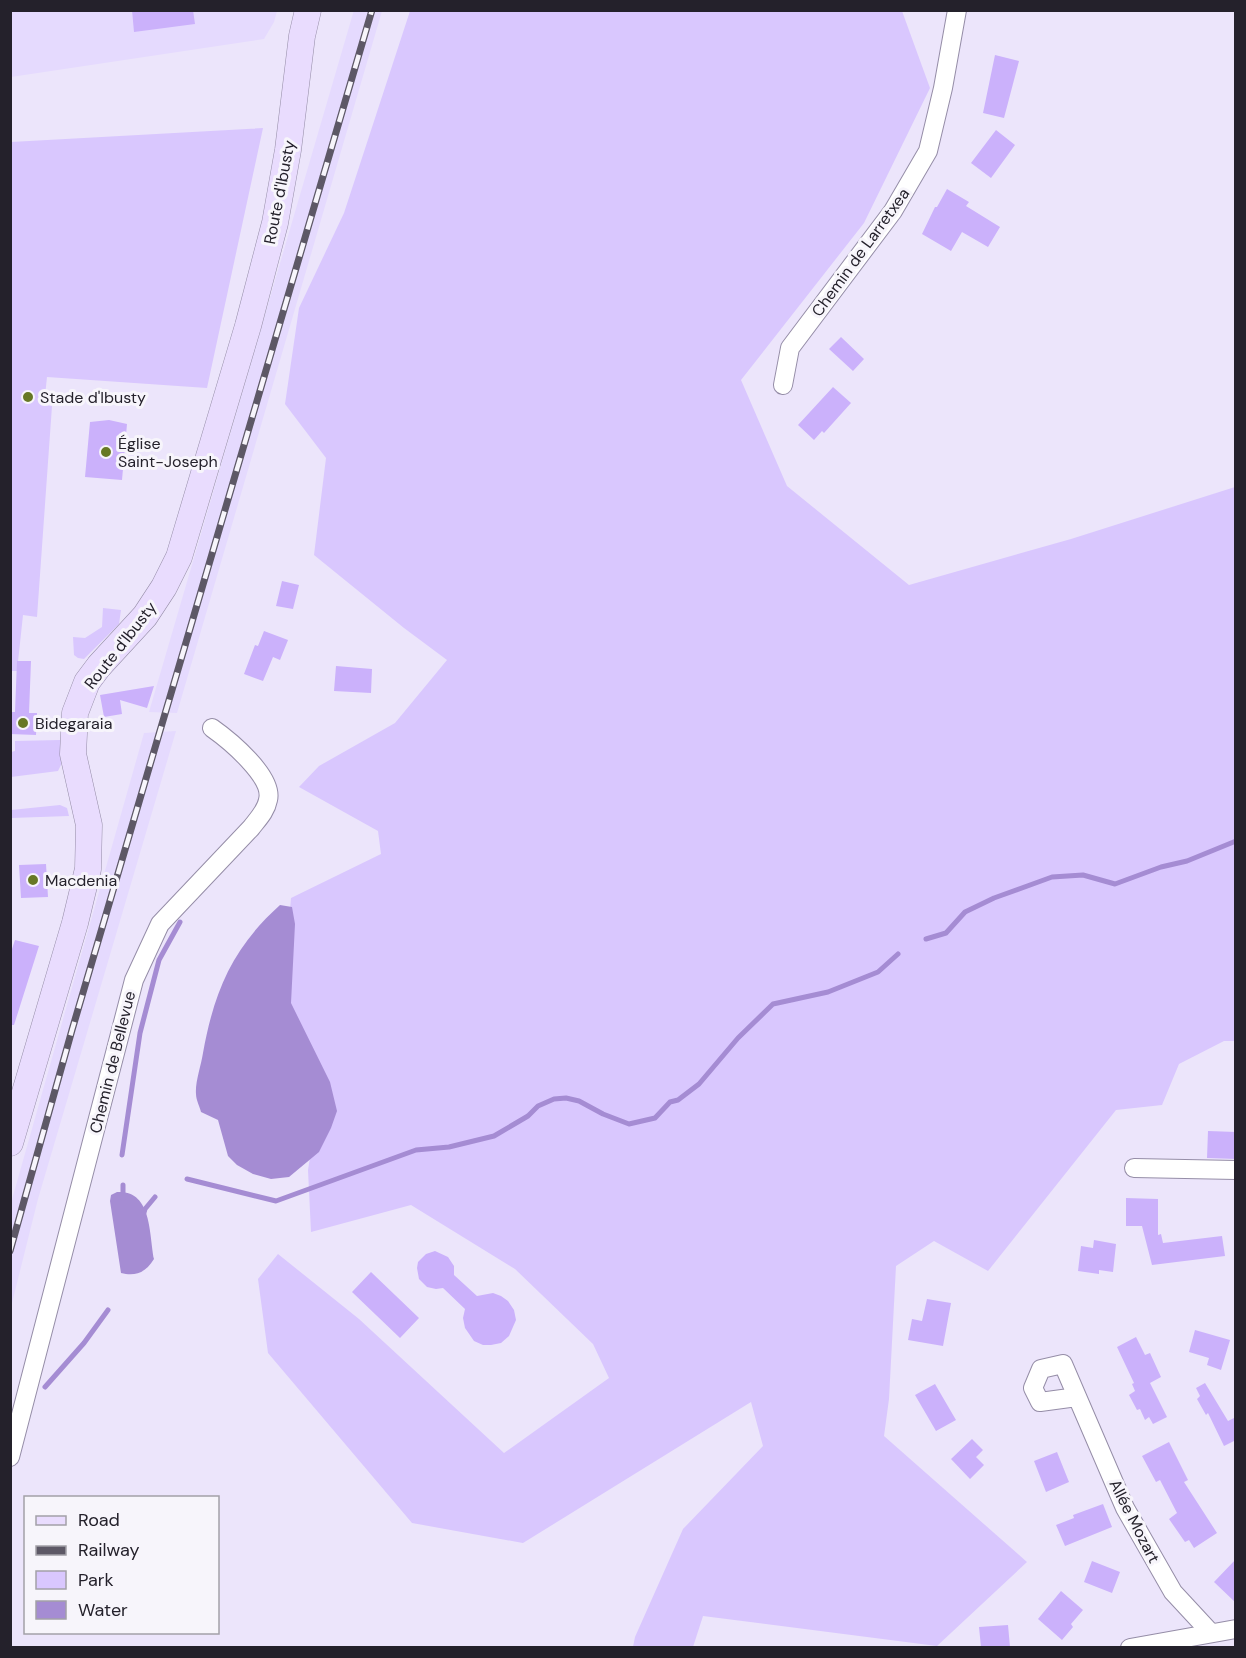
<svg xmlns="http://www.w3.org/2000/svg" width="1246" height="1658" font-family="'DM Sans',sans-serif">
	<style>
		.built { fill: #e5dafe }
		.green { fill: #d9c7fe }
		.water { fill: #a58cd3 }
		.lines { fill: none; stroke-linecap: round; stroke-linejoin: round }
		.stream { stroke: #a58cd3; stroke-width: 5 }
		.building { fill: #cbb1fb }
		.street-casing { stroke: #958da7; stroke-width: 20 }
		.secondary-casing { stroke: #958da7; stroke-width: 27 }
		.street { stroke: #fff; stroke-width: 18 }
		.secondary { stroke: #e9dcfe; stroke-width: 26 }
		.rail-casing { stroke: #5d5866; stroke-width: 7 }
		.rail { stroke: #f7f5fb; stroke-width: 4.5; stroke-dasharray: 14; stroke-linecap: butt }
		.poi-dot { fill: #677825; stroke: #f7f5fb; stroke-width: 2 }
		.labels { text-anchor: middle; stroke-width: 6; stroke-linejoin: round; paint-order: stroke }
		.street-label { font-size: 16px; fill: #24212b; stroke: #f7f5fb }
		.poi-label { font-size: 16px; fill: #24212b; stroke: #f7f5fb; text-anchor: start }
	</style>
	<rect width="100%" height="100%" fill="#ece5fb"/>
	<!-- built -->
	<path class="built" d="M 354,10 L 382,11 L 177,713 L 149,712 Z
		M 10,11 L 277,11 L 274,22 L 264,39 L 11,77 Z
		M 176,731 L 38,1199 L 11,1307 L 11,1203 L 144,733 Z"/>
	<!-- green -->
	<path class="green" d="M 410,11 L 902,11 L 930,88 L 864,223 L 741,380 L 787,486 L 909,585 L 1071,539 L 1235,487 L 1235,1041 L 1224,1041 L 1179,1064 L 1162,1105 L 1116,1110 L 988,1271 L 934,1241 L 896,1266 L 889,1399 L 884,1436 L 1027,1562 L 937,1646 L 703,1616 L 693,1647 L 633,1647 L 635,1637 L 683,1529 L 763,1446 L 751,1402 L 523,1543 L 412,1523 L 268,1353 L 258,1279 L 278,1254 L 359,1319 L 504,1453 L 609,1378 L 593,1344 L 515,1269 L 411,1205 L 311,1232 L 308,1170 L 321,1090 L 282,1004 L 291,898 L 381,854 L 378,831 L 299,787 L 319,766 L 395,723 L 447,660 L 404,628 L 314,555 L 326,458 L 285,404 L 299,308 L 344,213 Z
		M 263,128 L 207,388 L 47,377 L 44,405 L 52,406 L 37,617 L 23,615 L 17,671 L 11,671 L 11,142 Z
		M 103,608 L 121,610 L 119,624 L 84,659 L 78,658 L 74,655 L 73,637 L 85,638 L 102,627 Z
		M 60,740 L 62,763 L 58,771 L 11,777 L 11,752 L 15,751 L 15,741 Z
		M 60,805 L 67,808 L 69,816 L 11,818 L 11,810 Z"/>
	<!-- water -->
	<path class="water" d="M 280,905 L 292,907 L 295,924 L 291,1003 L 330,1082 L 337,1111 L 331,1128 L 319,1152 L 289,1177 L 271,1179 L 253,1174 L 237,1165 L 228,1156 L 218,1120 L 201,1112 C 200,1107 196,1100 196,1094 C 195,1082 201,1066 203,1053 C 214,992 232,948 280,905 Z
		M 117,1192 C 152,1190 149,1233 154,1259 C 146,1272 136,1277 121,1273 L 110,1201 L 111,1195 Z"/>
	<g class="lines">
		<!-- stream -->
		<path class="stream" d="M 926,939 L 946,933 L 965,912 L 994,898 L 1052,877 L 1083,875 L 1115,884 L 1161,867 L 1187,861 L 1236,841
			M 122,1155 L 140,1033 L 159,960 L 180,922
			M 187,1179 L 276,1201 L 416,1150 L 449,1147 L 494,1136 L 528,1116 L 538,1106 L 554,1099 L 566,1098 L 579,1101 L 603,1114 L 629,1124 L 655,1118 L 670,1102 L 678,1100 L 699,1084 L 738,1038 L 773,1004 L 828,992 L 878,972 L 898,954
			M 123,1185 L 123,1199
			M 143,1216 L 145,1209 L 155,1197
			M 45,1387 L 84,1343 L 108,1310"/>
	</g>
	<!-- building -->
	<path class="building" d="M 132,10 L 193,10 L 195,24 L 134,32 Z
		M 995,55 L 1019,61 L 1004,118 L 983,113 Z
		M 996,130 L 1015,145 L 991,178 L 971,163 Z
		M 947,189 L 969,202 L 966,206 L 1000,227 L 988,247 L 962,232 L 951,251 L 922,234 L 935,207 L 937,207 Z
		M 841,337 L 864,359 L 853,371 L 829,349 Z
		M 833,387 L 851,403 L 824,433 L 822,431 L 814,440 L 798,425 Z
		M 109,420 L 127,424 L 122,480 L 85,477 L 90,422 Z
		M 282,581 L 299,585 L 293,609 L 276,606 Z
		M 264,631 L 288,640 L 280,660 L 273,657 L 263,681 L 244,674 L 255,645 L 258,646 Z
		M 17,661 L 31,661 L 29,713 L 37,713 L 36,735 L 10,734 L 10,712 L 15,712 Z
		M 336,666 L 372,669 L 371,693 L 334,691 Z
		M 154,686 L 147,708 L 120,700 L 122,714 L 104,717 L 100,695 Z
		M 46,864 L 48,897 L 21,898 L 19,865 Z
		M 15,940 L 39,946 L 14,1025 L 10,1025 L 10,955 Z
		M 1208,1131 L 1236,1132 L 1236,1159 L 1207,1158 Z
		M 1126,1198 L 1158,1199 L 1158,1235 L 1161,1234 L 1163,1243 L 1222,1236 L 1225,1256 L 1152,1265 L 1142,1226 L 1126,1226 Z
		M 1094,1240 L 1116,1244 L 1113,1272 L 1099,1270 L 1099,1274 L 1078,1271 L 1081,1246 L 1093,1248 Z
		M 435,1251 L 448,1257 L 454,1266 L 454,1275 L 477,1296 L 493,1293 L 501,1296 L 508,1301 L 514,1310 L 516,1320 L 509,1336 L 501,1343 L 491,1345 L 483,1345 L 474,1341 L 465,1328 L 463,1318 L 465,1309 L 443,1288 L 436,1289 L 427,1287 L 419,1279 L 417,1268 L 418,1262 L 426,1254 Z
		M 371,1272 L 419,1318 L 400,1338 L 352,1292 Z
		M 927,1299 L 951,1303 L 943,1346 L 908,1340 L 912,1319 L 922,1321 Z
		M 1195,1330 L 1230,1340 L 1221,1370 L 1207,1365 L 1209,1358 L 1189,1352 Z
		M 1136,1337 L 1145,1355 L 1150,1353 L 1161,1377 L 1150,1383 L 1167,1417 L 1153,1424 L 1149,1417 L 1145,1420 L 1140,1409 L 1137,1410 L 1129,1395 L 1135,1391 L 1132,1384 L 1134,1383 L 1117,1347 Z
		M 1205,1383 L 1228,1421 L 1236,1417 L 1236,1440 L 1224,1446 L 1208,1413 L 1206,1415 L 1197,1399 L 1200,1396 L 1196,1388 Z
		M 935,1384 L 956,1420 L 936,1431 L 915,1395 Z
		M 972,1439 L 983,1450 L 976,1457 L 984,1465 L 970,1479 L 951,1459 Z
		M 1169,1442 L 1188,1480 L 1184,1482 L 1217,1533 L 1194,1548 L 1189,1540 L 1185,1542 L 1169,1519 L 1177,1513 L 1160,1480 L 1156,1482 L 1142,1456 Z
		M 1057,1452 L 1069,1482 L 1046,1492 L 1034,1461 Z
		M 1103,1504 L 1112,1527 L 1065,1546 L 1056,1525 L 1074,1518 L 1073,1515 Z
		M 1236,1559 L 1236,1603 L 1214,1582 Z
		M 1092,1561 L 1120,1572 L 1112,1593 L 1084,1582 Z
		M 1061,1591 L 1083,1610 L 1071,1624 L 1073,1627 L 1062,1640 L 1038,1619 Z
		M 1008,1625 L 1010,1647 L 981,1647 L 979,1627 Z"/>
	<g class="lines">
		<!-- street casing -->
		<g class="street-casing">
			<path id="street" d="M 783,385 L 790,348 L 893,211 L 928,151 L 943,88 L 957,10
				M 1134,1168 L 1236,1170
				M 1077,1397 L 1040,1402 L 1033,1388 L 1041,1369 L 1063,1364 L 1125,1508 L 1173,1592 L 1211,1633
				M 10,1457 L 134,980 L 160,924 L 251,828 C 258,819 266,811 268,800 C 274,777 229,740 212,728
				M 1130,1648 L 1236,1629"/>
		</g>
		<!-- secondary casing -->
		<g class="secondary-casing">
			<path id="secondary" d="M 10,1143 L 75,923 L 88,869 L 89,825 L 73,754 L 75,713 L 87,682 L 99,666 L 145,616 L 164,587 L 179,557 L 248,326 L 275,223 L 288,150 L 302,36 L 308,10"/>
		</g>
		<!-- street -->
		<use href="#street" class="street"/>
		<!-- secondary -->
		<use href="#secondary" class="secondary"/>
		<!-- rail casing -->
		<g class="rail-casing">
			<path id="rail" d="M 10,1251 L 72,1030 L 372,10"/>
		</g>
		<!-- rail -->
		<use href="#rail" class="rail"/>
	</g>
	<!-- markers -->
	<g class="poi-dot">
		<circle cx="28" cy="397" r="6"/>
		<circle cx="106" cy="452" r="6"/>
		<circle cx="23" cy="723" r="6"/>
		<circle cx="33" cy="880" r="6"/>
	</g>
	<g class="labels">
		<!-- street labels -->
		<g class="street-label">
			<text transform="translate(279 192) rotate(-79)" y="6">Route d'Ibusty</text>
			<text transform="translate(860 252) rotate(-54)" y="6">Chemin de Larretxea</text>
			<text transform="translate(120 645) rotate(-52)" y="6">Route d'Ibusty</text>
			<text transform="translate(112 1062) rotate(-76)" y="6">Chemin de Bellevue</text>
			<text transform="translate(1135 1521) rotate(63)" y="6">Allée Mozart</text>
		</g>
		<!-- poi labels -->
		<g class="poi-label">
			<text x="40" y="403">Stade d'Ibusty</text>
			<text x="118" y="449">Église<tspan x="118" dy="18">Saint-Joseph</tspan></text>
			<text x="35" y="729">Bidegaraia</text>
			<text x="45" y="886">Macdenia</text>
		</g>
	</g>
	<!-- border -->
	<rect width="1246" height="1658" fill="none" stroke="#24212b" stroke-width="24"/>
	<!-- legend -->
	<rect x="24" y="1496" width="195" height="138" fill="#f7f5fb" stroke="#a3a0a8" stroke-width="1.5"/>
	<rect x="36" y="1516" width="30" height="9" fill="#e9dcfe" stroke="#a3a0a8" stroke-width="1.5"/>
	<text x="78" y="1526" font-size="18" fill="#24212b">Road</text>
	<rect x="36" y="1546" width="30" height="9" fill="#5d5866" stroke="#a3a0a8" stroke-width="1.5"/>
	<text x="78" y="1556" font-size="18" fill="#24212b">Railway</text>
	<rect x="36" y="1571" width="30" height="18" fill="#d9c7fe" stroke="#a3a0a8" stroke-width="1.5"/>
	<text x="78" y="1586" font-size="18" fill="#24212b">Park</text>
	<rect x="36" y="1601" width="30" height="18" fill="#a58cd3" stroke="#a3a0a8" stroke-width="1.5"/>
	<text x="78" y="1616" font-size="18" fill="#24212b">Water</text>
</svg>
